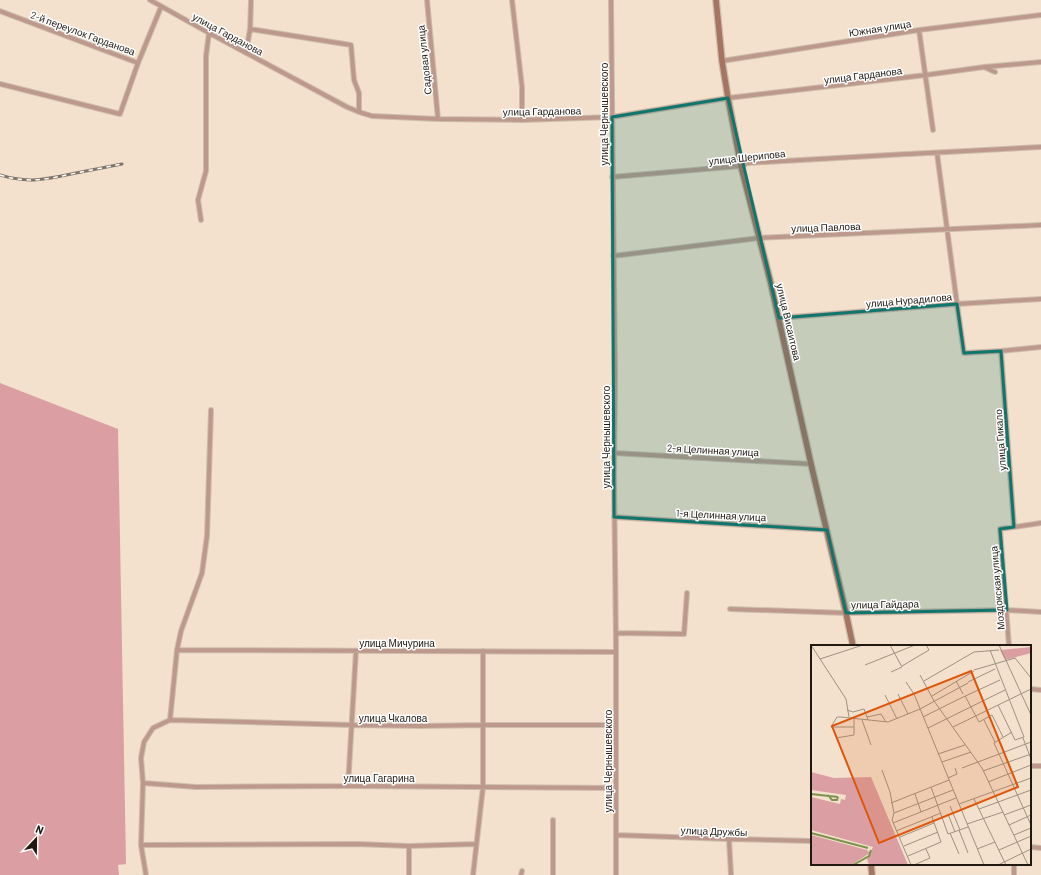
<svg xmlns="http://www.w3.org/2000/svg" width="1041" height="875" font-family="Barlow,sans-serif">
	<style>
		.green { fill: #db9fa3 }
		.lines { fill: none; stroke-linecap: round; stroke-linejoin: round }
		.street-casing { stroke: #cdbdab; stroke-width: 6 }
		.secondary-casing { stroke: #cdbdab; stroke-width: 8 }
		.street { stroke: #bc998c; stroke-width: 4 }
		.secondary { stroke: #a67462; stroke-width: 5.5 }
		.rail-casing { stroke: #807568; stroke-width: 3 }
		.rail { stroke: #fff; stroke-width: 1.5; stroke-dasharray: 4.5; stroke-linecap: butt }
		.marked { fill: #0f766e; fill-opacity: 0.2; stroke: #0f766e; stroke-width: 3; stroke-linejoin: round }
		.labels { text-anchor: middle; stroke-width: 3; stroke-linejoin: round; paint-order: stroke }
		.street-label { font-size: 10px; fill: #1f1912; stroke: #fff }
		.inset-river { fill: none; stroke: #7c934c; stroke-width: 2 }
		.inset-road { fill: none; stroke: #9e9182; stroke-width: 1 }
		.view { fill: #de560c; fill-opacity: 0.15; stroke: #de560c; stroke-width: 2 }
		.inset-edge { fill: none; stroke: #1f1912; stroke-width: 2 }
	</style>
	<rect width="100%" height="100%" fill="#f3e1cd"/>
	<!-- green -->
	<path class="green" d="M 0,383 L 118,429 L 126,864 L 118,865 L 119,875 L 0,875 Z"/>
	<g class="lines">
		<!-- street casing -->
		<g class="street-casing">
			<path id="street" d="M 150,0 L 209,33 L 347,107 L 359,112 L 372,116 L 438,119 L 522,120 L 612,117 L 728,98 L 926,75 L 984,67 L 995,72
				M 427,0 L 438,119
				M 512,0 L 522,87 L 522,120
				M 611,0 L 615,379 L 614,473 L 616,644 L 616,875
				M 0,11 L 138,63
				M 919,30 L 933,130
				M 250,32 L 251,0
				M 246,53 L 250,29 L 351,45 L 354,80 L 359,93 L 359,112
				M 722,61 L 919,30 L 1041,15
				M 984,67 L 1041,62
				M 0,84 L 120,114 L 138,63 L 161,7
				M 937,153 L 957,304 L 964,353 L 1001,351 L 1041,347
				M 909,154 L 1041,147
				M 612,177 L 741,166 L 748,163 L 907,154
				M 201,220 L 198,200 L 206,171 L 206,56 L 209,33
				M 613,256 L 759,238 L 1041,225
				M 779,318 L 957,304 L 1041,299
				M 1001,351 L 1014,527
				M 614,453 L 811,464
				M 614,517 L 827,530
				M 730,609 L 846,613 L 1007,610 L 1041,612
				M 616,633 L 684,634 L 687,593
				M 1009,646 L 1000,529 L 1041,523
				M 177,650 L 616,652
				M 1030,689 L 1041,690
				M 170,720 L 352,725 L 421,726 L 482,725 L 616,725
				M 1030,766 L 1041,766
				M 143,783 L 196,787 L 348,786 L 616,788
				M 348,786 L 356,651
				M 553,820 L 553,875
				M 616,835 L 729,839 L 812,841
				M 729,839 L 731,875
				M 141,845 L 357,844 L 409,846 L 476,844
				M 1030,847 L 1041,848
				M 1014,864 L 1014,875
				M 146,875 L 141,845 L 143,783 L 141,758 L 144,742 L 153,728 L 170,720 L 177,650 L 181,631 L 202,573 L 207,536 L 211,410
				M 409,875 L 409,846
				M 473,875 L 483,787 L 483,651
				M 521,875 L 522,871"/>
		</g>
		<!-- secondary casing -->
		<g class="secondary-casing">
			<path id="secondary" d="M 716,0 L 722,61 L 728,98 L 741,166 L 770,280 L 811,464 L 846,613 L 853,646
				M 871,864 L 872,875"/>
		</g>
		<!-- street -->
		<use href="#street" class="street"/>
		<!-- secondary -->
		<use href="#secondary" class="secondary"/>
		<!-- rail casing -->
		<g class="rail-casing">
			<path id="rail" d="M 0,175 C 28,184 48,179 76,173 C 91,170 107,167 122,164"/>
		</g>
		<!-- rail -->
		<use href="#rail" class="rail"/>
	</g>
	<!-- marked area -->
	<path class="marked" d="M 728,98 L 779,318 L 957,304 L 964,353 L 1001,351 L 1014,527 L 1000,529 L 1007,610 L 846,613 L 827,530 L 614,517 L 612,117 Z"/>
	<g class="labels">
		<!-- street labels -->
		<g class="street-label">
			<text transform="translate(880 28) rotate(-9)" y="4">Южная улица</text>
			<text transform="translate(83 33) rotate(20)" y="4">2-й переулок Гарданова</text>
			<text transform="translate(228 34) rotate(28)" y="4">улица Гарданова</text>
			<text transform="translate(424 60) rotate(-96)" y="4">Садовая улица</text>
			<text transform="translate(863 75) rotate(-7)" y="4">улица Гарданова</text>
			<text transform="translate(542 111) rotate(-1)" y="4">улица Гарданова</text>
			<text transform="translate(604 114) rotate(-90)" y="4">улица Чернышевского</text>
			<text transform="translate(747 157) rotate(-6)" y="4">улица Шерипова</text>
			<text transform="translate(826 227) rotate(-2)" y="4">улица Павлова</text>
			<text transform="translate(909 300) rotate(-5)" y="4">улица Нурадилова</text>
			<text transform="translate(789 322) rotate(77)" y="4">улица Висаитова</text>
			<text transform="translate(606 437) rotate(-90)" y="4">улица Чернышевского</text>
			<text transform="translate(1000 440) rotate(-94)" y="4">улица Гикало</text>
			<text transform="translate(713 450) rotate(3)" y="4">2-я Целинная улица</text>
			<text transform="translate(721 515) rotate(3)" y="4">1-я Целинная улица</text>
			<text transform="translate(997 588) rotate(-95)" y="4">Моздокская улица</text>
			<text transform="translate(885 604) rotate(-1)" y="4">улица Гайдара</text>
			<text x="397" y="647">улица Мичурина</text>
			<text x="393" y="722">улица Чкалова</text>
			<text transform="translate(608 761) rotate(-90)" y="4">улица Чернышевского</text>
			<text x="379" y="782">улица Гагарина</text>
			<text transform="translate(714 831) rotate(2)" y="4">улица Дружбы</text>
		</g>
	</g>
	<!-- overview -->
	<g transform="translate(811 645)">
		<rect width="220" height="220" fill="#f3e1cd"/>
		<path d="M 220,2 L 220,8 L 194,15 L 189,5 ZM 0,127 L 23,133 L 60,132 L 97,220 L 58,220 L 56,214 L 62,202 L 0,185 L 0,152 L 29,159 L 30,154 L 34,155 L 35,150 L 0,145 ZM 0,190 L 56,205 L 59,208 L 40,220 L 0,220 Z" fill="#db9fa3"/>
		<path class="inset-river" d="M 0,149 L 27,152M 17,150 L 21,155 L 26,155 L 27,152M 0,188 L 57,203M 42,220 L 58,211 L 60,205"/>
		<path class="inset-road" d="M 0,0 L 35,54 L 38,72M 79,0 L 91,22 L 80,27M 188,0 L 220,70M 179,5 L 213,92 L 204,95 L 187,60M 9,14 L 52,0M 54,20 L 104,0M 91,21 L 118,5 L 115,0M 163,25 L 204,13 L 220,33M 109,30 L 123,56 L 171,123 L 217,220M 113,36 L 163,7 L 188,5M 145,36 L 152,49M 95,37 L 103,49 L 173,220M 157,37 L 184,24M 87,49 L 97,69M 74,50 L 86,74M 121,51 L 163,26M 154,51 L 168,77 L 181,70 L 192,92M 150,53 L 189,35M 36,65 L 42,67 L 53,64 L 56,72M 112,72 L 150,53M 51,75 L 60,100M 57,75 L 56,72 L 70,69 L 75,77M 173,75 L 184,97M 43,82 L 20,82 L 26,72 L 30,72 L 77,77 L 109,64 L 157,38M 142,82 L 220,44M 117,83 L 194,45M 201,87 L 183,98 L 220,180M 25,93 L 43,90 L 43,74M 212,93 L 220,114M 127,109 L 154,100M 131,117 L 160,107M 151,123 L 220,97M 71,125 L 79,147 L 83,168 L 81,175 L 100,220M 172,126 L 220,109M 137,133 L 146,129 L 144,123M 177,137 L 220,120M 120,142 L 137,189 L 157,182M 104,149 L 110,167M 163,154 L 195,220M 80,158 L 138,135M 148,159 L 220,133M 139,161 L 149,185M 168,164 L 220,145M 83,168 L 142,145M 137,169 L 144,187M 193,170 L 220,160M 82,178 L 145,153M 156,179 L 192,167M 198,180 L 220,170M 148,185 L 157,208M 85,186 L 130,168M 139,188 L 148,209M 203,190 L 220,183M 89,192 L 123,178M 93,201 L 127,187M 166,204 L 184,197M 188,205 L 220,191M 97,211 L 130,197 L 121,172M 103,220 L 119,213 L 115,204M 187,220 L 220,204"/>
		<path class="view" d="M 160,26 L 207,142 L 68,198 L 21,81 Z"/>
		<rect width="220" height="220" class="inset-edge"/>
	</g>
	<!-- north arrow -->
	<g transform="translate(36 839) rotate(22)" stroke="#ffffff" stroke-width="3" paint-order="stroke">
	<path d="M0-3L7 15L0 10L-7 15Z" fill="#1f1912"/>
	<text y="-6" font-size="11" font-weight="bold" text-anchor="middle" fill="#1f1912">N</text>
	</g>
</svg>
